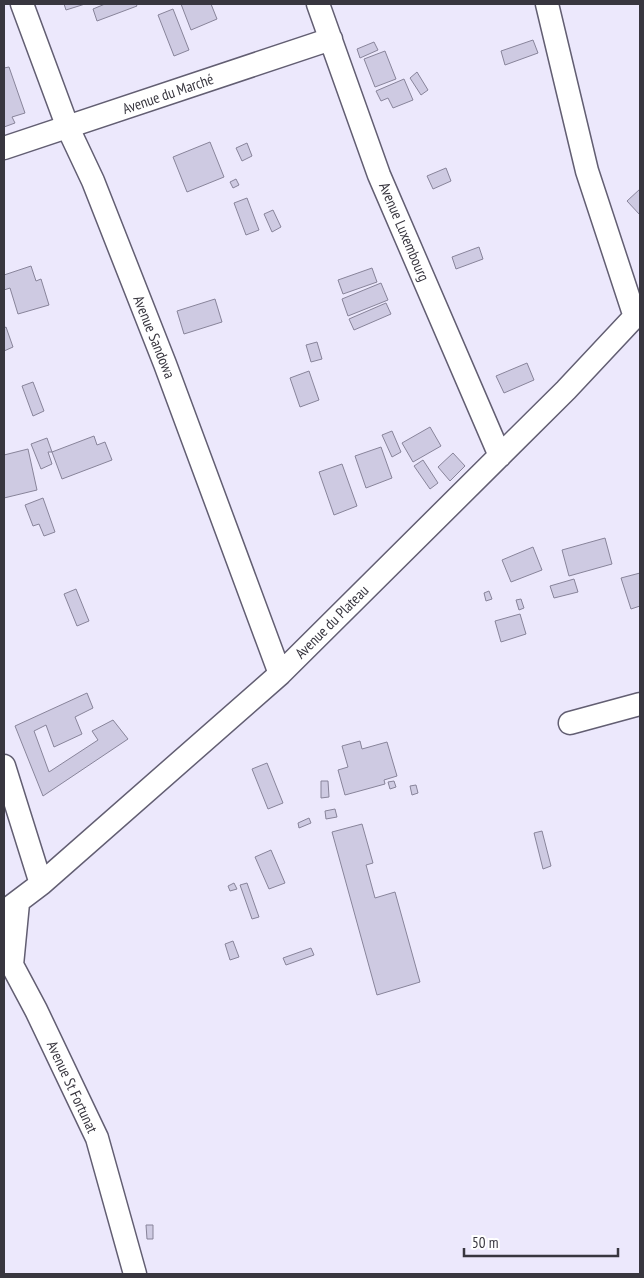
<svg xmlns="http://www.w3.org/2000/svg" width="644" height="1278" font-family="'PT Sans Narrow',sans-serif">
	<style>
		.building { fill: #cecae2; stroke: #88849a }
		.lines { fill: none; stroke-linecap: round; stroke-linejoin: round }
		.minor-casing { stroke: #625e72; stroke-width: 25 }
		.minor { stroke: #fff; stroke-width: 22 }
		.labels { text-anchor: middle; stroke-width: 5; stroke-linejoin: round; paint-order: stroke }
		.street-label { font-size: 15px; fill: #38363f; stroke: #fff }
	</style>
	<rect width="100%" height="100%" fill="#ece8fc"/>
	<!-- building -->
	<path class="building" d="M 64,4 L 85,4 L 66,10 Z
		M 105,4 L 136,4 L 137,6 L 97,21 L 93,9 Z
		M 181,4 L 211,4 L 217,19 L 191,30 Z
		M 173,9 L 189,50 L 174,56 L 158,15 Z
		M 533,40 L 538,53 L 505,65 L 501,51 Z
		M 374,42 L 378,50 L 360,58 L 357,49 Z
		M 385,51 L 396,79 L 375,87 L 364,59 Z
		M 9,67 L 25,113 L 12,117 L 15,123 L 4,127 L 4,68 Z
		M 417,72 L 428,90 L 421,95 L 410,78 Z
		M 404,79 L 413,100 L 393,108 L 388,98 L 381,101 L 376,91 Z
		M 210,142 L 224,177 L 187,192 L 173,157 Z
		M 247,143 L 252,156 L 242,161 L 236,148 Z
		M 446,168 L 451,181 L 433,189 L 427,176 Z
		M 236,179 L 239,185 L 233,188 L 230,182 Z
		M 640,189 L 640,215 L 627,201 Z
		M 247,198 L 259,230 L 246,235 L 234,203 Z
		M 273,210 L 281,227 L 272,232 L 264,214 Z
		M 479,247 L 483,259 L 456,269 L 452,257 Z
		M 31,266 L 36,281 L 41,279 L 49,305 L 18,314 L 10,288 L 4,290 L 4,275 Z
		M 372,268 L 377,282 L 343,294 L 338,280 Z
		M 381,283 L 388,300 L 348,316 L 342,299 Z
		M 215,299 L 222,322 L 184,334 L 177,311 Z
		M 386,303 L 391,314 L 354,330 L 349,319 Z
		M 6,327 L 13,347 L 4,351 L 4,328 Z
		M 317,342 L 322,359 L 311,362 L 306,345 Z
		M 527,363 L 534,380 L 504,393 L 496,376 Z
		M 309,371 L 319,400 L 300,407 L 290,378 Z
		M 33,382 L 44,411 L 33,416 L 22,386 Z
		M 430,427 L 441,446 L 413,462 L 402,443 Z
		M 392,431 L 401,452 L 392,457 L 382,435 Z
		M 94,436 L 97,445 L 105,442 L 112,460 L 62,479 L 52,452 Z
		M 47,438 L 52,452 L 48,452 L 52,464 L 41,469 L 31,444 Z
		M 381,447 L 392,478 L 366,488 L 355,456 Z
		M 28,449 L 37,490 L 4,498 L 4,455 Z
		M 453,453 L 465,466 L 450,481 L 438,467 Z
		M 423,460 L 438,483 L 430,489 L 414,466 Z
		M 342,464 L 357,506 L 334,515 L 319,472 Z
		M 43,498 L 55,532 L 44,536 L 39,524 L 33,526 L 25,505 Z
		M 605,538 L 612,564 L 569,576 L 562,550 Z
		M 533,547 L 542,570 L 511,582 L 502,560 Z
		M 640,573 L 640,606 L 631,609 L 621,578 Z
		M 574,579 L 578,592 L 554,598 L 550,586 Z
		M 76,589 L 89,621 L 77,626 L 64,594 Z
		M 489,591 L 492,599 L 486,601 L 484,593 Z
		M 521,599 L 524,608 L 519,610 L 516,600 Z
		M 520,614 L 526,634 L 501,642 L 495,621 Z
		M 87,693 L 93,708 L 75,717 L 82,734 L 54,747 L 46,725 L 34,731 L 49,772 L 98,740 L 92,731 L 113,720 L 128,739 L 43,796 L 15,726 Z
		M 360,741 L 362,749 L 387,742 L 397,776 L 384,780 L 385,784 L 345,795 L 338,770 L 348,767 L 342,746 Z
		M 267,763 L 283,803 L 268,809 L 252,769 Z
		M 321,781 L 328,781 L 329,797 L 321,798 Z
		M 394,781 L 396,787 L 390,789 L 388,782 Z
		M 416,785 L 418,793 L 412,795 L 410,786 Z
		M 335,809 L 337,817 L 326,819 L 325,811 Z
		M 309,818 L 311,823 L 299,828 L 298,823 Z
		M 362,824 L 373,863 L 366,865 L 375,898 L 395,892 L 420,982 L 377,995 L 332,832 Z
		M 542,831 L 551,866 L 543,869 L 534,833 Z
		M 271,850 L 285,883 L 269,889 L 255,857 Z
		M 234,883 L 237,889 L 230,891 L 228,886 Z
		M 247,883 L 259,917 L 252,919 L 240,885 Z
		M 233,941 L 239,957 L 230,960 L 225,944 Z
		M 311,948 L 314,955 L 286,965 L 283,958 Z
		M 146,1225 L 153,1225 L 153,1239 L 147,1239 Z"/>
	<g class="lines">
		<!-- minor casing -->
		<g class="minor-casing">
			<path id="minor" d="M 22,4 L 68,128 L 93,181 L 165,364 L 280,674
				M 318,4 L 379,175 L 500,456
				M 547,4 L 587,171 L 635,317
				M 4,148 L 331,39
				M 570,723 L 640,704
				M 4,766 L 41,884
				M 18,903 L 12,965 L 36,1010 L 97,1138 L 135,1274
				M 4,912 L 41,884 L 280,674 L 566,390 L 640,311"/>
		</g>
		<!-- minor -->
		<use href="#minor" class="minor"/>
	</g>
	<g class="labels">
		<!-- street labels -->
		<g class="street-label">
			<text transform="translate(168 94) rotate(-19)" y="5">Avenue du Marché</text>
			<text transform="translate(404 232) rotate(67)" y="5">Avenue Luxembourg</text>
			<text transform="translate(154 337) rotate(68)" y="5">Avenue Sandowa</text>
			<text transform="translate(332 622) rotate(-45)" y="5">Avenue du Plateau</text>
			<text transform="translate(72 1087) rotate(65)" y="5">Avenue St Fortunat</text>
		</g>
	</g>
	<!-- border -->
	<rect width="644" height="1278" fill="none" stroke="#38363f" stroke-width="10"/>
	<!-- scale -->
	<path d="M464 1248v8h154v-8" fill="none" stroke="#38363f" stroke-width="2.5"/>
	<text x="472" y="1248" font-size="15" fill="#38363f" stroke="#ffffff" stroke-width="4" paint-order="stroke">50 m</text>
</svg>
